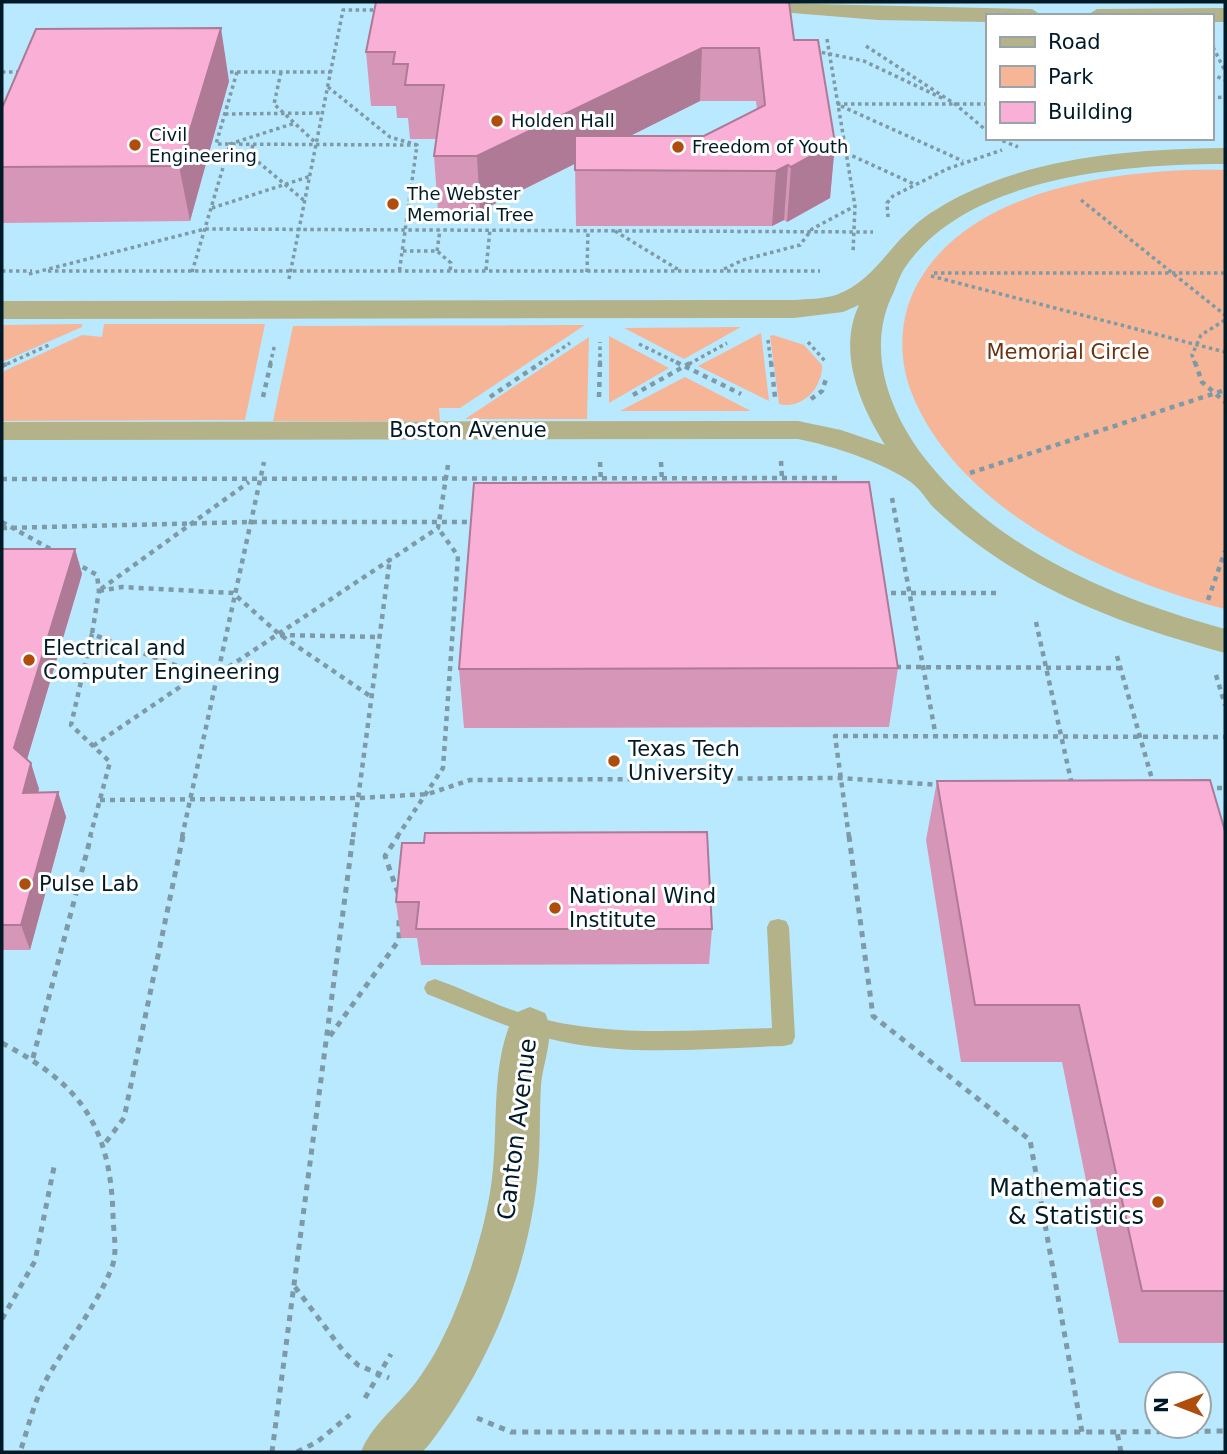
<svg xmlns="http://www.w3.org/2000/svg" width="1227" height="1454" font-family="'DejaVu Sans',sans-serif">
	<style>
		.built { fill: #b9e9fe; fill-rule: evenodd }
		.green { fill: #f6b596 }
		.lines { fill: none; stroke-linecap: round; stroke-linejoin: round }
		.path-far2 { stroke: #7e9aa6; stroke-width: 3.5; stroke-dasharray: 3.5 3.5; stroke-linecap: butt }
		.path-far1 { stroke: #7e9aa6; stroke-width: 4.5; stroke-dasharray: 5 5; stroke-linecap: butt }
		.path { stroke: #7e9aa6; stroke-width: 5; stroke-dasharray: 6 6; stroke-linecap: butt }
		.service { fill: #b3b289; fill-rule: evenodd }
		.minor { fill: #b3b289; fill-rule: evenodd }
		.wall { fill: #d696b8; fill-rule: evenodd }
		.shaded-wall { fill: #ae7a96 }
		.building { fill: #f9afd6; stroke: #ae7a96; stroke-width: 2 }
		.poi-dot { fill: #ae4d0c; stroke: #fff; stroke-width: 2.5 }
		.labels { text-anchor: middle; stroke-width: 6; stroke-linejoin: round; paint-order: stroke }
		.far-poi-label { font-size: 18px; fill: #001b27; stroke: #fff; text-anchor: start }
		.park-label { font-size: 21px; fill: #6b3212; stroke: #fff }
		.street-label { font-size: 21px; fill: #001b27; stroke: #fff }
		.poi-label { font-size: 21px; fill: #001b27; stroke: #fff; text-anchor: start }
		.near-street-label { font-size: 24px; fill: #001b27; stroke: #fff }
		.near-poi-label { font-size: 24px; fill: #001b27; stroke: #fff; text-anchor: end }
	</style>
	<rect width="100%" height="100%" fill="#d3f0fc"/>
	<!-- built -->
	<path class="built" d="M 2,2 L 1225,2 L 1225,1452 L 2,1452 ZM 987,16 L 1211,16 L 1211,138 L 987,138 ZM 1157,1384 L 1199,1384 L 1199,1426 L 1157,1426 Z"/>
	<!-- green -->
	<path class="green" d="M 1225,170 L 1225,609 C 1111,580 959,511 912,394 C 900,364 899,330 910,300 C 954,188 1121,168 1225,170 Z
		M 82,324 L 82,327 L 2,362 L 2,325 Z
		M 104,324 L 265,324 L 245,420 L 2,421 L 2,372 L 82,335 L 102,337 Z
		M 585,325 L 460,408 L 439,408 L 440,421 L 273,421 L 293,326 Z
		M 741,327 L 684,359 L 624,328 Z
		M 761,333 L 769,401 L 698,366 Z
		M 773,335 L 804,345 L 822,365 C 823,387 803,410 779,404 L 770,336 Z
		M 609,336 L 669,368 L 609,403 Z
		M 589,337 L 587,419 L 465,419 Z
		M 685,377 L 751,411 L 620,411 Z"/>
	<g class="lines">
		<!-- path-far2 -->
		<path class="path-far2" d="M 827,39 L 855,206 L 853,253
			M 866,46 L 955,104 L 987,131
			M 1213,47 L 1225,71
			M 815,51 L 864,61 L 944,99
			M 2,72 L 22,72
			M 223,72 L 331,72
			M 237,72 L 216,144 L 417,145
			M 281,72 L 274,104 L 317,144
			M 1211,74 L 1225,80
			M 328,87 L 390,137 L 417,145 L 399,274
			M 1211,98 L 1225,97
			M 837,104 L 987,104
			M 841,106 L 963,161
			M 225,114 L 324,113
			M 996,138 L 1018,147
			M 253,145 L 250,155 L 306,202
			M 846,153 L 914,184
			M 1081,200 L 1225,315
			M 212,208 L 311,176
			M 888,217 L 887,203 L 893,196 L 947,169 L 1002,150
			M 615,231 L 679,270
			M 403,251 L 437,251 L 451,263 L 450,271
			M 437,251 L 440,230
			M 724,269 L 743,260 L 800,245 L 812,229 L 855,206
			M 486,270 L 490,229
			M 2,271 L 32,271
			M 48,271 L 820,271
			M 192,272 L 230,144 L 295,123
			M 587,272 L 588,231
			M 934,273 L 1225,273
			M 29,274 L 205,229 L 873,232
			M 931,276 L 1225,352
			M 289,279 L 343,10 L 379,10
			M 768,340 L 771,364
			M 808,342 L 825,361
			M 639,344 L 680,364
			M 7,364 L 49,345
			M 270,364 L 275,344
			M 539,364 L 570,343
			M 600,364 L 600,342
			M 689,364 L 727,343
			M 1195,364 L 1192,355 L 1201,335 L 1225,320"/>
		<!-- path-far1 -->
		<path class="path-far1" d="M 676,362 L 741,394
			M 771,362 L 775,397
			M 1195,362 L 1202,382 L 1225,402
			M 2,366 L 11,362
			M 633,395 L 692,362
			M 263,397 L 271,362
			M 490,397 L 542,362
			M 599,397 L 600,362
			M 811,399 L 822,391 L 827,376
			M 781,461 L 782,478
			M 600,462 L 601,482
			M 661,462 L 662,482
			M 970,473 L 1225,390
			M 2,479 L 838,478
			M 892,498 L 936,737
			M 2,522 L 54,551
			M 2,528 L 252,522 L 477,522
			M 74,562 L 97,575 L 99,591 L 92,634
			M 101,589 L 249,482
			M 99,591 L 122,587 L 233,593 L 279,634 L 373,698
			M 881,593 L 999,593
			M 1208,600 L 1225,551
			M 1036,622 L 1072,785
			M 280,635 L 381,637
			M 1117,656 L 1154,786
			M 896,667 L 1121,668
			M 1216,675 L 1225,705
			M 93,746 L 199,674 L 218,674 L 438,528 L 448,465
			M 1207,788 L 1225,788
			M 100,800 L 360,798 L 428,794 L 470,780 L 840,778 L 940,785
			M 90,837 L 110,762 L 71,725 L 92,634 L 199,674
			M 182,837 L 264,462
			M 353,837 L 390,558
			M 397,837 L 443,768 L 458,556 L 438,528
			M 849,837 L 835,736 L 1225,737"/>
		<!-- path -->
		<path class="path" d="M 849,836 L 873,1016 L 1030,1140 L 1082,1432
			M 398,893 L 385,856 L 398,836
			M 330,1036 L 399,940 L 399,916
			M 2,1043 C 80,1084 110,1125 113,1214 C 113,1231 118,1251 112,1267 C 96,1308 66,1343 45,1382 C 33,1404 28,1429 20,1452
			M 33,1058 L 91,836
			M 106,1142 L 124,1118 L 183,836
			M 295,1287 L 344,1352 L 358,1365 L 389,1378
			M 2,1319 L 35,1261 L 55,1162
			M 365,1398 L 391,1354
			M 477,1418 L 511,1432 L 1117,1432
			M 272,1452 L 353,836
			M 297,1452 L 317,1442 L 350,1415
			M 1121,1452 L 1117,1432 L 1225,1431"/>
		<!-- service -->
		<path class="service" d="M 778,919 L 786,921 L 789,927 L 795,1037 L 792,1044 L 784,1046 C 710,1048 632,1057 559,1041 C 513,1031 471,1011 427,994 L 424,988 L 427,982 L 435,979 C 467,990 498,1007 531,1016 C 609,1038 692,1030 772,1028 L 767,927 L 770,921 Z"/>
		<!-- minor -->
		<path class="minor" d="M 732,2 L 1032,9 L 1043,16 L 987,16 L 987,22 L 878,20 L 743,9 L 735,7 Z
			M 1225,8 L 1225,22 L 1211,22 L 1211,16 L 1086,16 L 1097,9 Z
			M 1225,148 L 1225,164 C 1125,164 965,176 904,269 C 899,277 896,288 891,298 C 867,351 889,411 923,456 C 994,549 1115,599 1225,629 L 1225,653 C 1153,633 1082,610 1018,571 C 988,553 958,531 933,507 C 926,499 920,489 912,483 C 883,462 833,446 798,439 L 2,440 L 2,422 L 798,421 L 841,430 L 885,445 C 860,405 837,352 859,305 L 843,312 L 794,318 L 2,319 L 2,301 L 794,300 C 807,299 824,299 836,295 C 872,282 887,249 915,225 C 927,214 945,204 960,196 C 1040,156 1136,149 1225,148 Z
			M 530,1007 L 545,1013 C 556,1035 543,1061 541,1085 C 539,1117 541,1149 537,1181 C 527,1275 486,1371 428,1446 L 422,1452 L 361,1452 C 371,1426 395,1408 413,1386 C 440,1352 457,1309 471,1268 C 481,1236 490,1203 493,1169 C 498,1118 491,1060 515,1013 Z"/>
	</g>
	<!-- wall -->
	<path class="wall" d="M 794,40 L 835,143 L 830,198 L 787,222 L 784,220 L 772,226 L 576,226 L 575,164 L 480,211 L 438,211 L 434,156 L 437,139 L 410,139 L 408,118 L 397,118 L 396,106 L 371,106 L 366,52 ZM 700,101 L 756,101 L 757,109 L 704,136 L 630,136 Z
		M 229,81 L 190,221 L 2,223 L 2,108 Z
		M 2,549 L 75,549 L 82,574 L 27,759 L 39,789 L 38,792 L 58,792 L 66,817 L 30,950 L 2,950 Z
		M 898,668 L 889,727 L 464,728 L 459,669 Z
		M 937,781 L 1225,831 L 1225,1343 L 1119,1343 L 1062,1062 L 961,1062 L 926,840 Z
		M 402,843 L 712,929 L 709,964 L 421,965 L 417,938 L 401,938 L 396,902 Z"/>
	<!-- shaded-wall -->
	<path class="shaded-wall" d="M 221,28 L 229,81 L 190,221 L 179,166 Z
		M 702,48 L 700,101 L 480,211 L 477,156 Z
		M 835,143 L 830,198 L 787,222 L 791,167 Z
		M 788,165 L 784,220 L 772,226 L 776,171 Z
		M 75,549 L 82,574 L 23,773 L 14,748 Z
		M 31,763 L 39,789 L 32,818 L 23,793 Z
		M 58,792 L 66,817 L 30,950 L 21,925 Z"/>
	<!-- building -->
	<path class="building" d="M 376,2 L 789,2 L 794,40 L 818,40 L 835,143 L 791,167 L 788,165 L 776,171 L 575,170 L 575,136 L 704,136 L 765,105 L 759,48 L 702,48 L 477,156 L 434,156 L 444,85 L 405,85 L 408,64 L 393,64 L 395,52 L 366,52 Z
		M 221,28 L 179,166 L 2,167 L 2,108 L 36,29 Z
		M 869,482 L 898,668 L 459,669 L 474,483 Z
		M 2,549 L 75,549 L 14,748 L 31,763 L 23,793 L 58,792 L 21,925 L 2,925 Z
		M 1210,780 L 1225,831 L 1225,1291 L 1142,1291 L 1079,1005 L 975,1005 L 937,781 Z
		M 707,832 L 712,929 L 416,929 L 419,902 L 396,902 L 402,843 L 424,843 L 425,833 Z"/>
	<!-- markers -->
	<g class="poi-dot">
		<circle cx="497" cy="121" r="7"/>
		<circle cx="135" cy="145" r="7"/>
		<circle cx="678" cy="147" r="7"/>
		<circle cx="393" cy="204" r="7"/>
		<circle cx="29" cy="660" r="7"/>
		<circle cx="614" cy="761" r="7"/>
		<circle cx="25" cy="884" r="7"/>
		<circle cx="555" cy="908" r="7"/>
		<circle cx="1158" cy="1202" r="7"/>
	</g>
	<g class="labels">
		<!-- far-poi labels -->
		<g class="far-poi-label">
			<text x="511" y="127">Holden Hall</text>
			<text x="149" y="141">Civil<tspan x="149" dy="21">Engineering</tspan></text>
			<text x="692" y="153">Freedom of Youth</text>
			<text x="407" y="200">The Webster<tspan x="407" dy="21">Memorial Tree</tspan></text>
		</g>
		<!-- park labels -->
		<g class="park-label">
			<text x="1068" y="359">Memorial Circle</text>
		</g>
		<!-- street labels -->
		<g class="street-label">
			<text x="468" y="437">Boston Avenue</text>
		</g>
		<!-- poi labels -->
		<g class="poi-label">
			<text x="43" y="655">Electrical and<tspan x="43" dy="24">Computer Engineering</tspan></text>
			<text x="628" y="756">Texas Tech<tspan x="628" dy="24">University</tspan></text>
			<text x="39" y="891">Pulse Lab</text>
			<text x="569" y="903">National Wind<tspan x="569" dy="24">Institute</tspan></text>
		</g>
		<!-- near-street labels -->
		<g class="near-street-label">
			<text transform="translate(517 1129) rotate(-83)" y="8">Canton Avenue</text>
		</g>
		<!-- near-poi labels -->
		<g class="near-poi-label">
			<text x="1144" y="1196">Mathematics<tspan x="1144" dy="28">&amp; Statistics</tspan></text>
		</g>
	</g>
	<!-- border -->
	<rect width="1227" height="1454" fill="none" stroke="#001b27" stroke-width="7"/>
	<!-- legend -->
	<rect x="986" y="14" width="228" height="126" fill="#ffffff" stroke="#99a4a9" stroke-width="2"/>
	<rect x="1000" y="37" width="35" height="10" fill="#b3b289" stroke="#99a4a9" stroke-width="2"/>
	<text x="1048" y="49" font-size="21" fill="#001b27">Road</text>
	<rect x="1000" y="66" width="35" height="21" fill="#f6b596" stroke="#99a4a9" stroke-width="2"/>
	<text x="1048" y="84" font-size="21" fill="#001b27">Park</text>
	<rect x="1000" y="102" width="35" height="21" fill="#f9afd6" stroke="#99a4a9" stroke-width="2"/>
	<text x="1048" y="119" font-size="21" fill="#001b27">Building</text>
	<!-- north arrow -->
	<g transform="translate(1178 1405) rotate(270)"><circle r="33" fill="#ffffff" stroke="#99a4a9" stroke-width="2"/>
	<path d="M0-5L12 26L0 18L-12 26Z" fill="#ae4d0c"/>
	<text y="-10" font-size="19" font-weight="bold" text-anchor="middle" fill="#001b27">N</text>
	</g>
</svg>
